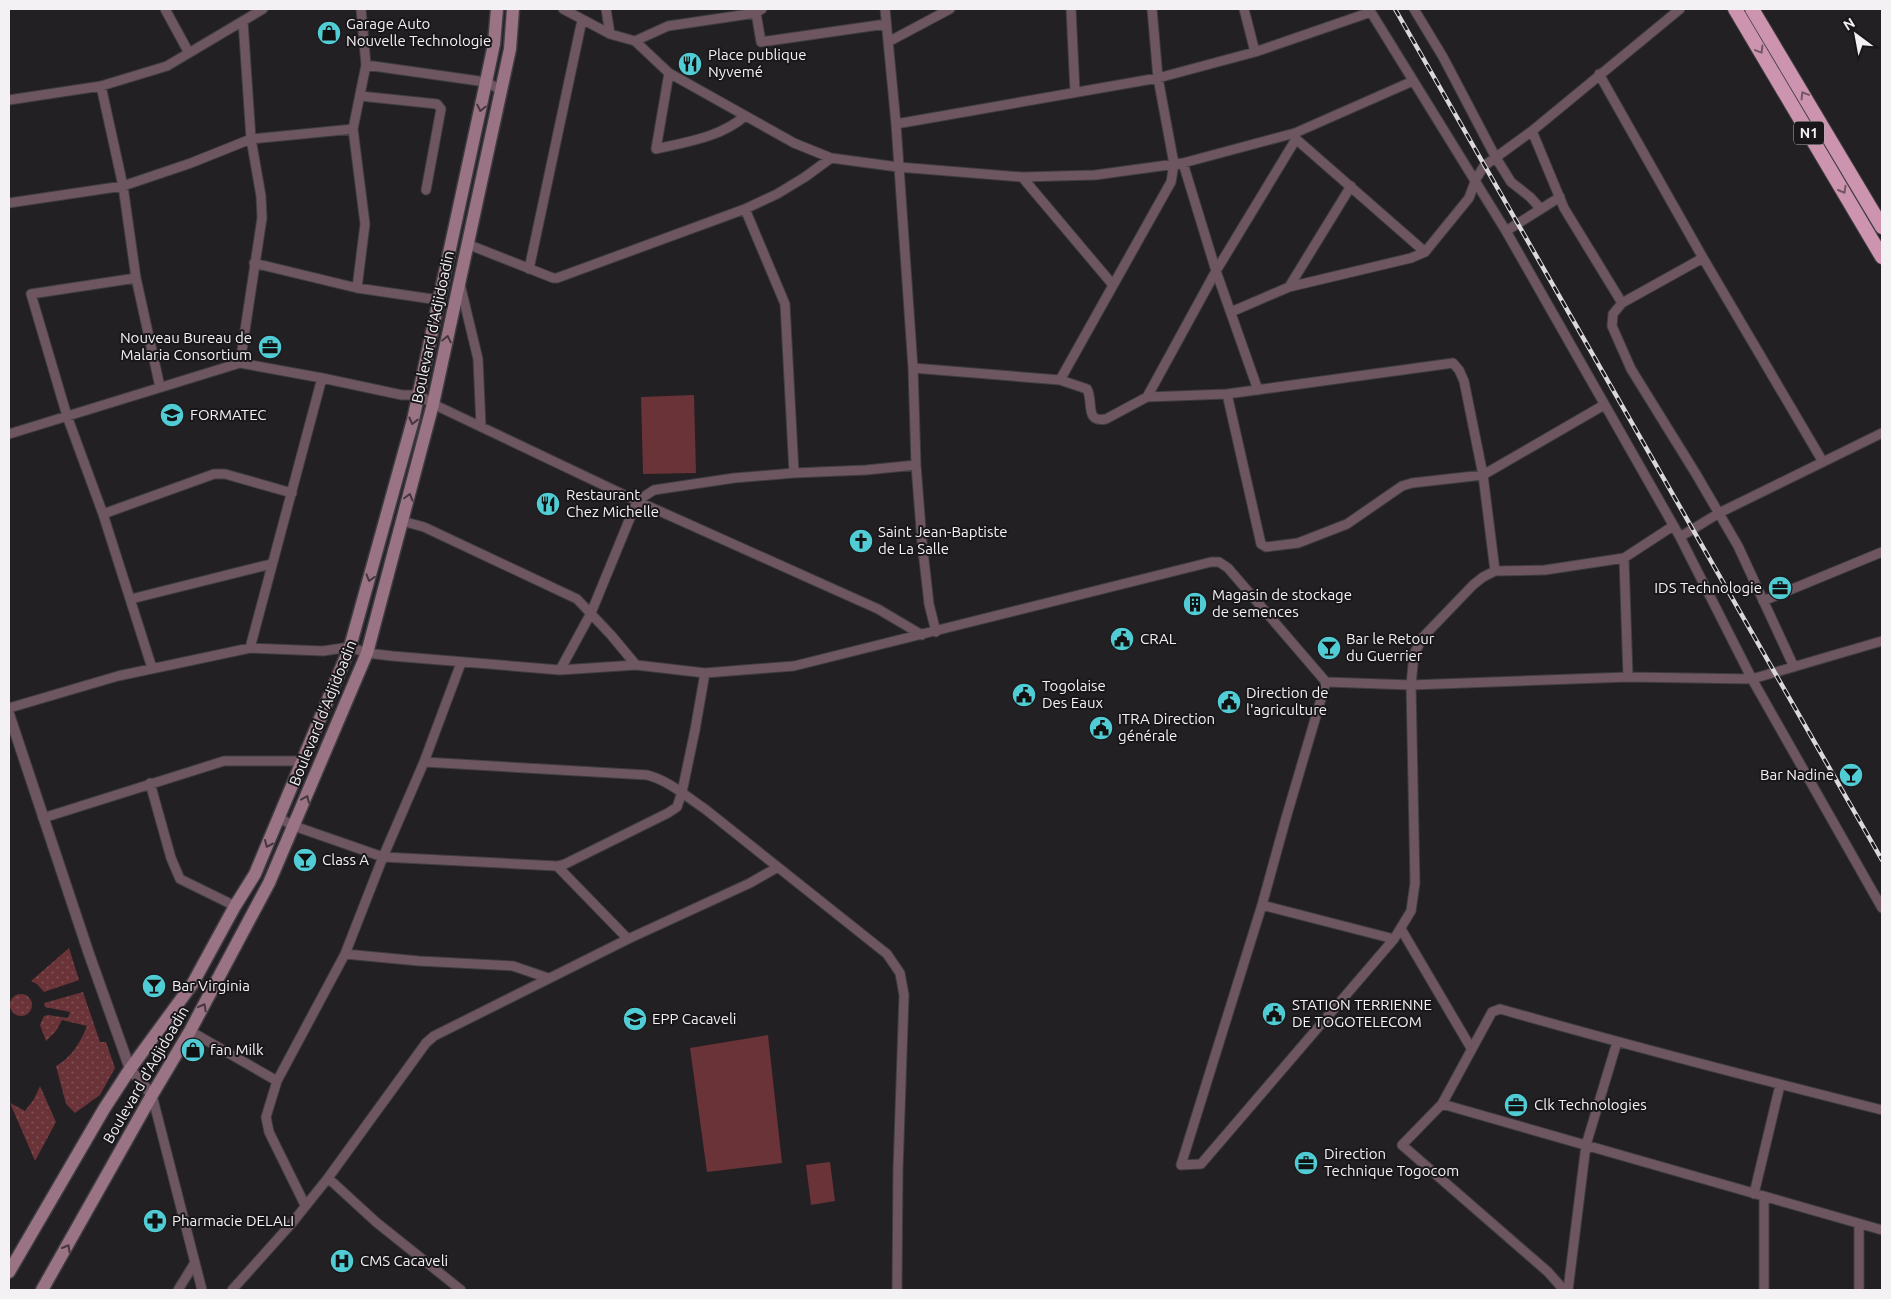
<svg xmlns="http://www.w3.org/2000/svg" width="1891" height="1299" font-family="Ubuntu,sans-serif">
	<style>
		.grass { fill: url(#grass-dots) }
		.garden { fill: #693338 }
		.lines { fill: none; stroke-linecap: round; stroke-linejoin: round }
		.minor-casing { stroke: #3f3d40; stroke-width: 11 }
		.tertiary-casing { stroke: #3f3d40; stroke-width: 12 }
		.secondary-casing { stroke: #3f3d40; stroke-width: 15 }
		.trunk-casing { stroke: #3f3d40; stroke-width: 16 }
		.minor { stroke: #6e5661; stroke-width: 9 }
		.tertiary { stroke: #6e5661; stroke-width: 10 }
		.secondary { stroke: #9a7385; stroke-width: 12 }
		.trunk { stroke: #cc94ae; stroke-width: 14 }
		.rail-casing { stroke: #dad8da; stroke-width: 4.5 }
		.rail { stroke: #191719; stroke-width: 2.5; stroke-dasharray: 8; stroke-linecap: butt }
		.oneway { stroke: #725664 }
		.oneway2 { stroke: #46373f }
		.labels { text-anchor: middle; stroke-width: 4; stroke-linejoin: round; paint-order: stroke }
		.shield { fill: #191719; stroke: #b2b0b2; stroke-width: 1 }
		.shield-label { font-size: 14px; font-weight: bold; fill: #f3f1f3 }
		.poi-label { font-size: 15px; fill: #f3f1f3; stroke: #191719; text-anchor: start }
		.street-label { font-size: 15px; fill: #f3f1f3; stroke: #191719 }
	</style>
	<defs>
		<pattern id="grass-dots" width="8" height="8" patternUnits="userSpaceOnUse" patternTransform="scale(1.25)"><rect width="8" height="8" fill="#693338"/><path d="M2 2h.1M6 6h.1" fill="none" stroke="#7f5155" stroke-width="1.8" stroke-linecap="round"/></pattern>
	</defs>
	<rect width="100%" height="100%" fill="#222023"/>
	<!-- grass -->
	<path class="grass" d="M 69,948 L 79,980 L 44,992 L 37,984 L 31,981 Z
		M 83,992 L 100,1042 L 106,1042 L 115,1068 L 100,1095 L 75,1113 L 66,1104 L 56,1066 C 72,1057 80,1043 87,1026 L 62,1020 L 56,1031 L 46,1041 L 40,1025 L 44,1016 L 48,1015 L 68,1018 L 70,1012 L 45,1007 L 44,1003 Z
		M10 1005a11 11 0 1 1 22 0a11 11 0 1 1-22 0Z
		M 40,1086 L 56,1122 L 35,1161 L 10,1103 L 25,1111 L 34,1099 Z"/>
	<!-- garden -->
	<path class="garden" d="M 694,395 L 696,473 L 643,474 L 641,397 Z
		M 768,1035 L 782,1163 L 707,1172 L 690,1048 Z
		M 830,1162 L 835,1201 L 811,1205 L 806,1165 Z"/>
	<g class="lines">
		<!-- minor casing -->
		<g class="minor-casing">
			<path id="minor" d="M 165,9 L 189,53
				M 563,9 L 610,34 L 635,41 L 668,26 L 756,13 L 762,9
				M 606,9 L 610,34
				M 885,9 L 896,124 L 913,368 L 916,465 L 922,542 L 929,604 L 936,632
				M 1071,9 L 1075,92
				M 1244,9 L 1255,52
				M 1369,9 L 1506,231 L 1680,537 L 1752,679 L 1882,908
				M 1414,9 L 1443,57 L 1496,158 L 1511,182 L 1530,197 L 1540,208
				M 756,13 L 761,42 L 886,24
				M 635,41 L 669,73 L 794,143 L 831,158 L 898,167 L 1022,177 L 1095,175 L 1183,163 L 1295,133 L 1413,81
				M 888,42 L 950,9
				M 366,65 L 486,82 L 501,90
				M 669,73 L 656,149 C 687,142 721,137 745,116
				M 1599,74 L 1703,258 L 1823,462
				M 101,86 L 123,186 L 136,278 L 160,387
				M 360,96 L 437,104 L 441,109 L 426,190
				M 9,100 L 101,86 L 167,66 L 263,9
				M 896,124 L 1158,78 L 1255,52 L 1371,12
				M 1532,131 L 1564,208 L 1622,303
				M 1296,139 L 1425,252
				M 1183,163 L 1216,271 L 1258,390
				M 1022,177 L 1113,285
				M 9,203 L 123,186 L 191,163 L 251,139 L 353,129
				M 745,209 L 785,304 L 794,473
				M 1506,231 L 1560,197
				M 467,244 L 553,278 L 557,278 L 745,209 L 777,194 L 805,177 L 831,158
				M 1703,258 L 1622,303 L 1613,314 L 1612,326 L 1631,369 L 1696,474 L 1738,546 L 1794,667
				M 254,263 L 357,288 L 439,300
				M 529,269 L 582,20
				M 136,278 L 31,294 L 67,416 L 103,514 L 152,668
				M 460,284 L 478,359 L 481,427
				M 1289,287 L 1351,186
				M 357,288 L 365,224 L 353,129 L 366,65 L 361,9
				M 1231,312 L 1289,287 L 1411,258 L 1425,252 L 1469,198 L 1476,179 L 1484,166 L 1532,131 L 1680,9
				M 240,363 L 262,218 L 261,196 L 251,139 L 243,21
				M 913,368 L 1060,380 L 1087,389 C 1094,402 1084,423 1106,419 L 1147,397 L 1227,394 L 1453,363 L 1459,370 L 1464,381 L 1483,475 L 1495,571
				M 1060,380 L 1171,182 L 1174,164 L 1158,78 L 1152,9
				M 1227,394 L 1261,544 L 1266,547 L 1298,543 L 1347,524 L 1402,486 L 1412,483 L 1483,475 L 1604,405
				M 1147,397 L 1216,271 L 1296,139 L 1295,133
				M 9,434 L 240,363 L 322,378 L 402,395 L 419,395 L 433,404 L 637,501 L 878,609 L 922,635
				M 103,514 L 214,474 L 225,474 L 292,493
				M 402,521 L 424,527 L 577,599 L 611,635 L 636,665
				M 1680,537 L 1719,513 L 1882,433
				M 1624,558 L 1628,677
				M 131,599 L 271,564
				M 1763,601 L 1882,552
				M 250,648 L 322,378
				M 560,670 L 591,613 L 637,501 L 654,490 L 734,478 L 794,473 L 866,470 L 916,465
				M 1326,682 L 1286,818 L 1262,905 L 1181,1165 L 1201,1164 L 1394,939 L 1411,911 L 1415,883 L 1411,685 L 1414,654 L 1423,637 L 1473,585 L 1483,577 L 1495,571 L 1545,570 L 1624,558 L 1673,526
				M 9,708 L 118,676 L 250,648 L 323,651 L 350,647 L 367,653 L 392,656 L 560,670 L 636,665 L 705,673 L 794,666 L 1211,562 L 1219,562 L 1228,568 L 1326,682 L 1411,685 L 1628,677 L 1752,679 L 1882,641
				M 424,762 L 647,775 C 668,780 687,797 705,809 L 887,954 L 900,973 L 904,995 L 898,1170 L 897,1290
				M 150,783 L 171,858 L 180,879 L 235,906
				M 43,818 L 224,761 L 303,761
				M 279,818 L 294,826 L 383,857 L 557,866 L 565,864 L 668,813 L 677,807 L 682,792 L 695,730 L 705,673
				M 557,866 L 628,939
				M 1262,905 L 1394,939
				M 1401,929 L 1471,1048
				M 345,954 L 419,961 L 513,966 L 548,978
				M 190,1031 L 277,1081
				M 152,1095 L 202,1290
				M 1442,1104 L 1882,1230
				M 328,1178 L 376,1222 L 461,1290
				M 1754,1194 L 1780,1085
				M 305,1205 L 269,1132 L 266,1117 L 277,1081 L 345,954 L 383,857 L 424,762 L 461,663
				M 1859,1224 L 1859,1290
				M 178,1290 L 194,1264
				M 232,1290 L 292,1223 L 328,1178 L 426,1043 L 434,1036 L 628,939 L 750,883 L 778,867
				M 1564,1290 L 1548,1272 L 1402,1145 L 1442,1104 L 1492,1012 L 1500,1009 C 1627,1045 1754,1078 1882,1110
				M 1568,1290 L 1586,1145 L 1617,1042
				M 1764,1290 L 1764,1197"/>
		</g>
		<!-- tertiary casing -->
		<g class="tertiary-casing">
			<path id="tertiary" d="M 9,714 L 89,954 L 130,1069 L 152,1095"/>
		</g>
		<!-- secondary casing -->
		<g class="secondary-casing">
			<path id="secondary" d="M 9,1272 L 104,1109 L 130,1069 L 193,983 L 235,906 L 255,874 L 350,647 L 413,420 L 486,82 L 494,44 L 497,9
				M 42,1290 L 152,1095 L 190,1031 L 269,883 L 367,653 L 433,404 L 510,49 L 513,9"/>
		</g>
		<!-- trunk casing -->
		<g class="trunk-casing">
			<path id="trunk" d="M 1735,9 L 1882,257
				M 1752,9 L 1882,227"/>
		</g>
		<!-- minor -->
		<use href="#minor" class="minor"/>
		<!-- tertiary -->
		<use href="#tertiary" class="tertiary"/>
		<!-- secondary -->
		<use href="#secondary" class="secondary"/>
		<!-- trunk -->
		<use href="#trunk" class="trunk"/>
		<!-- rail casing -->
		<g class="rail-casing">
			<path id="rail" d="M 1395,9 L 1882,860"/>
		</g>
		<!-- rail -->
		<use href="#rail" class="rail"/>
	</g>
	<!-- one-way arrows -->
	<defs><path id="oneway-chevron" d="M-2-3.5L2.5 0L-2 3.5" fill="none" stroke-width="1.6" stroke-linecap="round" stroke-linejoin="round" transform="scale(1.25)"/></defs>
	<g class="oneway">
		<use href="#oneway-chevron" transform="translate(1760 50) rotate(59)"/>
		<use href="#oneway-chevron" transform="translate(1804 95) rotate(-121)"/>
		<use href="#oneway-chevron" transform="translate(1843 190) rotate(60)"/>
	</g>
	<g class="oneway2">
		<use href="#oneway-chevron" transform="translate(481 108) rotate(102)"/>
		<use href="#oneway-chevron" transform="translate(447 339) rotate(-78)"/>
		<use href="#oneway-chevron" transform="translate(413 421) rotate(104)"/>
		<use href="#oneway-chevron" transform="translate(409 497) rotate(-75)"/>
		<use href="#oneway-chevron" transform="translate(370 578) rotate(106)"/>
		<use href="#oneway-chevron" transform="translate(306 799) rotate(-67)"/>
		<use href="#oneway-chevron" transform="translate(268 844) rotate(114)"/>
		<use href="#oneway-chevron" transform="translate(203 1007) rotate(-62)"/>
		<use href="#oneway-chevron" transform="translate(67 1248) rotate(-60)"/>
	</g>
	<!-- icons -->
	<defs>
		<g id="shop-disc" transform="scale(1.25)"><circle r="9.5" fill="#51ccd4" stroke="#191719"/><path d="M-5-2.5h2.3a2.7 3.5 0 0 1 5.4 0H5L5.5 6h-11ZM-1.5-2.5h3a1.5 2.3 0 0 0-3 0Z" fill="#111"/></g>
		<g id="restaurant-disc" transform="scale(1.25)"><circle r="9.5" fill="#51ccd4" stroke="#191719"/><path d="M-5-6h1v4h1v-4h1v4h1v-4h1v5L-1.5 .5V6h-2V.5L-5-1ZM5-6V6H3V1.5H1.5Q1.5-4 5-6Z" fill="#111"/></g>
		<g id="office-disc" transform="scale(1.25)"><circle r="9.5" fill="#51ccd4" stroke="#191719"/><path d="M-6-3h4V-5.5h4V-3h4V5H-6ZM-1-4.5V-3h2v-1.5ZM-6 0V1H6V0Z" fill="#111"/></g>
		<g id="university-disc" transform="scale(1.25)"><circle r="9.5" fill="#51ccd4" stroke="#191719"/><path d="M0-5L7-2L0 1L-7-2ZM-4 1L0 2.5L4 1V4Q0 6-4 4Z" fill="#111"/></g>
		<g id="church-disc" transform="scale(1.25)"><circle r="9.5" fill="#51ccd4" stroke="#191719"/><path d="M-1.2-6h2.4v3.5h3.3v2.4h-3.3V6h-2.4V-.1h-3.3v-2.4h3.3Z" fill="#111"/></g>
		<g id="building-disc" transform="scale(1.25)"><circle r="9.5" fill="#51ccd4" stroke="#191719"/><path d="M-4-6H4V6H1V3H-1V6H-4ZM-2.5-4.3h1.7v1.8h-1.7ZM.8-4.3h1.7v1.8H.8ZM-2.5-1h1.7V.8h-1.7ZM.8-1h1.7V.8H.8Z" fill="#111"/></g>
		<g id="civic-disc" transform="scale(1.25)"><circle r="9.5" fill="#51ccd4" stroke="#191719"/><path d="M-.6-6.5H3V-4.5H.6V-3L4-1V1h2V6H-6V1h2V-1L-.6-3ZM-1.2 2.5V6h2.4V2.5Z" fill="#111"/></g>
		<g id="bar-disc" transform="scale(1.25)"><circle r="9.5" fill="#51ccd4" stroke="#191719"/><path d="M-6-5H6L.8 .8V4.5H3.5V6h-7V4.5H-.8V.8Z" fill="#111"/></g>
		<g id="school-disc" transform="scale(1.25)"><circle r="9.5" fill="#51ccd4" stroke="#191719"/><path d="M0-5L7-2L0 1L-7-2ZM-4 1L0 2.5L4 1V4Q0 6-4 4Z" fill="#111"/></g>
		<g id="pharmacy-disc" transform="scale(1.25)"><circle r="9.5" fill="#51ccd4" stroke="#191719"/><path d="M-2-6h4v4h4v4h-4v4h-4v-4h-4v-4h4Z" fill="#111"/></g>
		<g id="hospital-disc" transform="scale(1.25)"><circle r="9.5" fill="#51ccd4" stroke="#191719"/><path d="M-5-5h3v3.5h4V-5h3V5h-3V1.5h-4V5h-3Z" fill="#111"/></g>
	</defs>
	<g fill-rule="evenodd">
		<use href="#shop-disc" x="329" y="33"/>
		<use href="#restaurant-disc" x="690" y="64"/>
		<use href="#office-disc" x="270" y="347"/>
		<use href="#university-disc" x="172" y="415"/>
		<use href="#restaurant-disc" x="548" y="504"/>
		<use href="#church-disc" x="861" y="541"/>
		<use href="#office-disc" x="1780" y="588"/>
		<use href="#building-disc" x="1195" y="604"/>
		<use href="#civic-disc" x="1122" y="639"/>
		<use href="#bar-disc" x="1329" y="648"/>
		<use href="#civic-disc" x="1024" y="695"/>
		<use href="#civic-disc" x="1229" y="702"/>
		<use href="#civic-disc" x="1101" y="728"/>
		<use href="#bar-disc" x="1851" y="775"/>
		<use href="#bar-disc" x="305" y="860"/>
		<use href="#bar-disc" x="154" y="986"/>
		<use href="#civic-disc" x="1274" y="1014"/>
		<use href="#school-disc" x="635" y="1019"/>
		<use href="#shop-disc" x="193" y="1050"/>
		<use href="#office-disc" x="1516" y="1105"/>
		<use href="#office-disc" x="1306" y="1163"/>
		<use href="#pharmacy-disc" x="155" y="1221"/>
		<use href="#hospital-disc" x="342" y="1261"/>
	</g>
	<g class="labels">
		<!-- shield labels -->
		<rect class="shield" x="1794" y="121.5" width="30" height="23" rx="4"/>
		<g class="shield-label">
			<text x="1809" y="138">N1</text>
		</g>
		<!-- poi labels -->
		<g class="poi-label">
			<text x="346" y="29">Garage Auto<tspan x="346" dy="17">Nouvelle Technologie</tspan></text>
			<text x="708" y="60">Place publique<tspan x="708" dy="17">Nyvemé</tspan></text>
			<text x="252" y="343" text-anchor="end">Nouveau Bureau de<tspan x="252" dy="17">Malaria Consortium</tspan></text>
			<text x="190" y="420">FORMATEC</text>
			<text x="566" y="500">Restaurant<tspan x="566" dy="17">Chez Michelle</tspan></text>
			<text x="878" y="537">Saint Jean-Baptiste<tspan x="878" dy="17">de La Salle</tspan></text>
			<text x="1762" y="593" text-anchor="end">IDS Technologie</text>
			<text x="1212" y="600">Magasin de stockage<tspan x="1212" dy="17">de semences</tspan></text>
			<text x="1140" y="644">CRAL</text>
			<text x="1346" y="644">Bar le Retour<tspan x="1346" dy="17">du Guerrier</tspan></text>
			<text x="1042" y="691">Togolaise<tspan x="1042" dy="17">Des Eaux</tspan></text>
			<text x="1246" y="698">Direction de<tspan x="1246" dy="17">l'agriculture</tspan></text>
			<text x="1118" y="724">ITRA Direction<tspan x="1118" dy="17">générale</tspan></text>
			<text x="1834" y="780" text-anchor="end">Bar Nadine</text>
			<text x="322" y="865">Class A</text>
			<text x="172" y="991">Bar Virginia</text>
			<text x="1292" y="1010">STATION TERRIENNE<tspan x="1292" dy="17">DE TOGOTELECOM</tspan></text>
			<text x="652" y="1024">EPP Cacaveli</text>
			<text x="210" y="1055">fan Milk</text>
			<text x="1534" y="1110">Clk Technologies</text>
			<text x="1324" y="1159">Direction<tspan x="1324" dy="17">Technique Togocom</tspan></text>
			<text x="172" y="1226">Pharmacie DELALI</text>
			<text x="360" y="1266">CMS Cacaveli</text>
		</g>
		<!-- street labels -->
		<g class="street-label">
			<text transform="translate(433 327) rotate(-78)" y="5">Boulevard d'Adjidoadin</text>
			<text transform="translate(323 713) rotate(-68)" y="5">Boulevard d'Adjidoadin</text>
			<text transform="translate(146 1075) rotate(-60)" y="5">Boulevard d'Adjidoadin</text>
		</g>
	</g>
	<!-- border -->
	<rect width="1891" height="1299" fill="none" stroke="#f3f1f3" stroke-width="20"/>
	<!-- north arrow -->
	<g transform="translate(1856 35) rotate(328)" stroke="#191719" stroke-width="4" paint-order="stroke">
	<path d="M0-4L9 19L0 12L-9 19Z" fill="#f3f1f3"/>
	<text y="-8" font-size="14" font-weight="bold" text-anchor="middle" fill="#f3f1f3">N</text>
	</g>
</svg>
